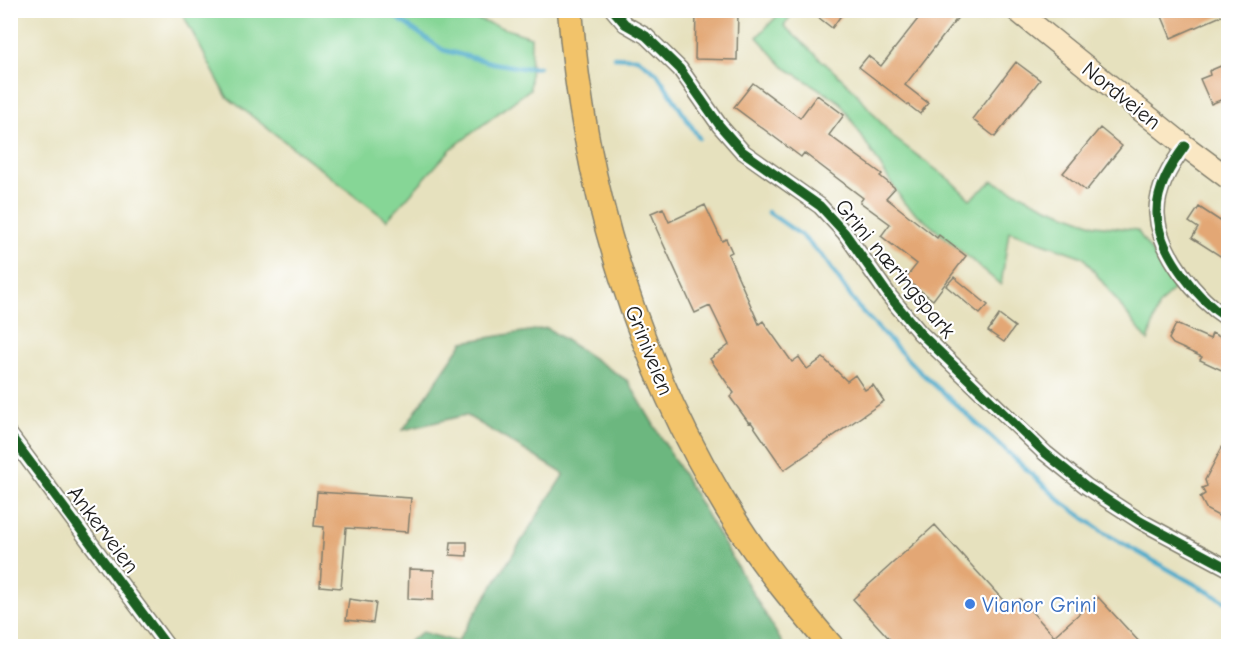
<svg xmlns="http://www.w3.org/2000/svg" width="1239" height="657" font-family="'Comic Neue',sans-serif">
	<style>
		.green { fill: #86d696; stroke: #517959; stroke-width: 1.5 }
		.forest { fill: #6cb77f; stroke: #446a4e; stroke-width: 1.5 }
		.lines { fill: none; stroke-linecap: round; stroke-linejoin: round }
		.stream { stroke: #4aa9c9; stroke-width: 4.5 }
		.building { fill: #e3a775 }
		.minor-casing { stroke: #817e6d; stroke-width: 18 }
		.secondary-casing { stroke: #817e6d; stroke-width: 24 }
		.primary-casing { stroke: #817e6d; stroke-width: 27 }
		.minor { stroke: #fff; stroke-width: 15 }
		.secondary { stroke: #fae7c3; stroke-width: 21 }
		.primary { stroke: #f2c36a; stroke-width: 24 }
		.cycleway-casing { stroke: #fff; stroke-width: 13 }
		.cycleway { stroke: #1b5e20; stroke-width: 9 }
		.shop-dot { fill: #3f7fe0; stroke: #fff; stroke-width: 2 }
		.labels { text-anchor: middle; stroke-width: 4.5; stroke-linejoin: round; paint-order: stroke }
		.street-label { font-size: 22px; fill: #1c1c1c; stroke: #fff }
		.shop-label { font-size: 22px; fill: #366cbe; stroke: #fff; text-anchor: start }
	</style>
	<rect width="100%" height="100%" fill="#fff"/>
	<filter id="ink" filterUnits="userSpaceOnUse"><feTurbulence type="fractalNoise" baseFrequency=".0167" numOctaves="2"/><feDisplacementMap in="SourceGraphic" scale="12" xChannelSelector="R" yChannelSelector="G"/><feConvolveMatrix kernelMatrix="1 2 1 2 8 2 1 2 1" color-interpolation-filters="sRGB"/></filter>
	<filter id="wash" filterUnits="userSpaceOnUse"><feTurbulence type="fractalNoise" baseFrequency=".008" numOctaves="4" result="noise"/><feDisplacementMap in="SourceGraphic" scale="24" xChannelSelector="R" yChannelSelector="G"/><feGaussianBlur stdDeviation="1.35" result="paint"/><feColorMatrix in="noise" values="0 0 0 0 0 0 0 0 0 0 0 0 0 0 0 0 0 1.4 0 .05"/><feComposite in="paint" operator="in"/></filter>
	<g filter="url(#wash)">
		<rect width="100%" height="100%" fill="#e6e1be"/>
		<!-- green -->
		<path class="green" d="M 181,11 L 450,11 L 531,37 L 530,89 L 451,149 L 387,220 L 227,97 Z
			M 782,11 L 794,11 L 784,26 L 851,87 L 893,137 L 950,180 L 970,199 L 993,181 L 1047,207 L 1095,225 L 1137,230 L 1175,287 L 1158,307 L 1148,341 L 1083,257 L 1009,231 L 1001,285 L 904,203 L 840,102 L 784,67 L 757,37 Z"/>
		<!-- forest -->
		<path class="forest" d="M 547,328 L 628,381 L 784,646 L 403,646 L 422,632 L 457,642 L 564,474 L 466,415 L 403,430 L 463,342 Z"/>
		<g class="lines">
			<!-- stream -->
			<path class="stream" d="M 393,10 L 397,18 L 443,50 L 493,63 L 522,68 L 539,67
				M 614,57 L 637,58 L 657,73 L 699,138
				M 768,212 L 801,235 L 824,258 L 858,307 L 916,368 L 1062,502 L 1106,534 L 1228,603"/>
		</g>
		<g id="blocks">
			<!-- building -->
			<path class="building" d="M 696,10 L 738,10 L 737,60 L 695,59 Z
				M 809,10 L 845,10 L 832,28 Z
				M 925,10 L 952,10 L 959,16 L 905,85 L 928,103 L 920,114 L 859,67 L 868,56 L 881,66 Z
				M 1171,10 L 1228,10 L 1228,13 L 1171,38 L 1161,14 Z
				M 1016,62 L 1040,80 L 995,137 L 972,119 Z
				M 1228,63 L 1228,97 L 1211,104 L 1200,79 L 1210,75 L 1209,71 Z
				M 753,83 L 800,118 L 817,95 L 844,115 L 829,135 L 882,174 L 880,176 L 895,188 L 886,198 L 937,238 L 939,235 L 966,256 L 933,300 L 905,279 L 917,264 L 881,236 L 890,224 L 860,202 L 863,198 L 804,153 L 801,157 L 734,107 Z
				M 1100,128 L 1122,146 L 1086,191 L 1063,173 Z
				M 705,205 L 722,241 L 726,239 L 732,252 L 728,254 L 759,324 L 763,321 L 792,362 L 799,357 L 807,369 L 823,358 L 847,381 L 855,375 L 865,390 L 873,385 L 884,401 L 784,470 L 751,422 L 749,423 L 730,397 L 734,393 L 710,359 L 729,345 L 710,306 L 695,313 L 656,228 L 657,227 L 651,213 L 663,208 L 669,222 Z
				M 1199,207 L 1228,226 L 1228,261 L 1192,238 L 1198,228 L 1189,222 Z
				M 954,277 L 988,305 L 980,314 L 946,286 Z
				M 999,315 L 1015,327 L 1004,342 L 988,331 Z
				M 1176,324 L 1210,339 L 1212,333 L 1228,341 L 1228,373 L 1200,360 L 1202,357 L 1173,344 L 1169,339 Z
				M 1228,436 L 1228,521 L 1207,510 L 1200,497 L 1205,494 L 1202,488 L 1207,486 L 1205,480 Z
				M 317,492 L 411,498 L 408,532 L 346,528 L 341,588 L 320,586 L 324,527 L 314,526 Z
				M 935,525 L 1010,608 L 1020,599 L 1054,636 L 1098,597 L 1143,646 L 896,646 L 853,599 Z
				M 451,542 L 467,542 L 467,556 L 450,555 Z
				M 409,569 L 434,570 L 433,600 L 408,599 Z
				M 349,599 L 376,603 L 373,623 L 346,620 Z"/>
		</g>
	</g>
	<g filter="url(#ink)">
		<use href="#blocks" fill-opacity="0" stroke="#817e6d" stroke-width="1.5"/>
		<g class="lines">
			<!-- minor casing -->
			<g class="minor-casing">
				<path id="minor" d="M 613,10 L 625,24 L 646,36 L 680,69 L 720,126 L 742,151 L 820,206 L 845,233 L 890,297 L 920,333 L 1045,453 L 1086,486 L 1140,521 L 1228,568
					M 1185,146 C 1171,165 1156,189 1157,214 C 1159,253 1197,299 1228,319
					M 10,435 L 167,646"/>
			</g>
			<!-- secondary casing -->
			<g class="secondary-casing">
				<path id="secondary" d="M 1016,10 L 1185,146 L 1228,178"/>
			</g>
			<!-- primary casing -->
			<g class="primary-casing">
				<path id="primary" d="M 570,10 C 584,192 639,370 737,524 C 765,568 798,607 831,646"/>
			</g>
			<!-- minor -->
			<use href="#minor" class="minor"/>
			<!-- secondary -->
			<use href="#secondary" class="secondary"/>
			<!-- primary -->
			<use href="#primary" class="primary"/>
			<!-- cycleway casing -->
			<g class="cycleway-casing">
				<path id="cycleway" d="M 613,10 L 625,24 L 646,36 L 680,69 L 720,126 L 742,151 L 820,206 L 845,233 L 890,297 L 920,333 L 1045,453 L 1086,486 L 1140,521 L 1228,568
					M 1185,146 C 1171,165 1156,189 1157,214 C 1159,253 1197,299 1228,319
					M 10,435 L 167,646"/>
			</g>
			<!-- cycleway -->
			<use href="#cycleway" class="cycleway"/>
		</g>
	</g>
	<!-- markers -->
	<circle class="shop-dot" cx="970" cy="604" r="6"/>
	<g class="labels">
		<!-- street labels -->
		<g class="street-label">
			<text transform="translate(1122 95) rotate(39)" y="8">Nordveien</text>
			<text transform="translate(896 268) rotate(50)" y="8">Grini næringspark</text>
			<text transform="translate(650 350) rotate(68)" y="8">Griniveien</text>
			<text transform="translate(104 529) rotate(53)" y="8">Ankerveien</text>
		</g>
		<!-- shop labels -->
		<g class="shop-label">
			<text x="982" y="612">Vianor Grini</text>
		</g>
	</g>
	<!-- margin -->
	<rect width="1239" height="657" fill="none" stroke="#fff" stroke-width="36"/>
</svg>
